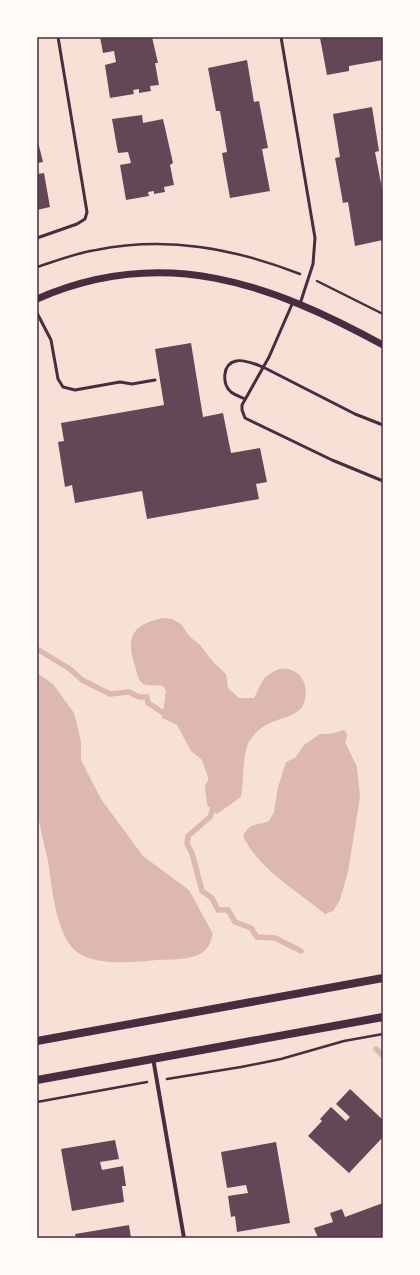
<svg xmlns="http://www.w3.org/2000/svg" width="420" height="1275" font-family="Roboto,sans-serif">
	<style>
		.water { fill: #dcb8b0 }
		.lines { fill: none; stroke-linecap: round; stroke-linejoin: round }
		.stream { stroke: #dcb8b0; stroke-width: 5.5 }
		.building { fill: #644757 }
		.path { stroke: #4a2c40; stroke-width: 2.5 }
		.service { stroke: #4a2c40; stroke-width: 3 }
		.minor { stroke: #4a2c40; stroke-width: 4 }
		.tertiary { stroke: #4a2c40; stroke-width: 7 }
		.secondary { stroke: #4a2c40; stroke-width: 8 }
		.neatline { fill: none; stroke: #4a2c40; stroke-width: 1.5 }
	</style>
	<rect width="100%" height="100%" fill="#f7e1d7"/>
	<!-- water -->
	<path class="water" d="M 163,618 L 172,619 L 181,624 L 190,637 L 200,645 L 214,663 L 226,674 L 228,688 L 239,698 L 254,698 C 257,693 260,684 264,679 C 284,657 313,673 304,703 C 300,716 279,718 268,724 C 261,727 254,734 250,740 C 242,752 244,782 241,797 L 217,814 L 207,805 L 205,785 L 208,781 L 208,777 L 202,760 L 191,751 L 177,725 L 162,718 L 166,691 L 163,686 C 157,684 147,687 142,683 C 137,679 137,672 135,666 C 125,637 133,624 163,618 Z
		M 37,673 L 53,684 L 74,713 L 81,741 L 81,760 L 101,799 L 143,856 L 189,890 L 213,934 C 211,939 210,945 207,948 C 198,961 172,959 158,960 C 135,962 100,966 80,954 C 56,941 52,886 48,861 C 44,845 41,830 37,814 Z
		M 343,730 L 346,732 L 347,736 L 345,742 L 357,767 L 360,797 L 348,872 L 340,900 L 333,911 L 325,914 C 297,891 258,869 243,836 C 250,822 257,826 269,821 L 274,812 L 278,787 L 286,762 L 295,758 L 304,745 L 320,734 L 331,734 Z"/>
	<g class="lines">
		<!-- stream -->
		<path class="stream" d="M 37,649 L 70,669 L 82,680 L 110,694 L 129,692 L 139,697 L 147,697 L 148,703 L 168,716
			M 215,803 L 210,817 L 188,836 L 187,844 L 192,853 L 202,891 L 212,898 L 218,910 L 228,910 L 235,922 L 251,928 L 257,937 L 275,938 L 301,951
			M 376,1049 L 383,1056"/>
	</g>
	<!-- building -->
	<path class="building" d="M 100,37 L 152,37 L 158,63 L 155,63 L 159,85 L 150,86 L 151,91 L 139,93 L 139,89 L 133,90 L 134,94 L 110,98 L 105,65 L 116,62 L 114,51 L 103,53 Z
		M 325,37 L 383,37 L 383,60 L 349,66 L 349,71 L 327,75 L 320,38 Z
		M 247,60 L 254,102 L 259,101 L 268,148 L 262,149 L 270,191 L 230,198 L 222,153 L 227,152 L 220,111 L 216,111 L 208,68 Z
		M 372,107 L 379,151 L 375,152 L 383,194 L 383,240 L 355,246 L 348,202 L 343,203 L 335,158 L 340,157 L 333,114 Z
		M 142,115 L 143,123 L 163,119 L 173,163 L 170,165 L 174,185 L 164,187 L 165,192 L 154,194 L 154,191 L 148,192 L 149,196 L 126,200 L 120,165 L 131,163 L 128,152 L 118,153 L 112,119 Z
		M 37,138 L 43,162 L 37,163 Z
		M 44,173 L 50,207 L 37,210 L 37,174 Z
		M 191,343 L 203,417 L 223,413 L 231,453 L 260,448 L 267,482 L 256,484 L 259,499 L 147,519 L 142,491 L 75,503 L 72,485 L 65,487 L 58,442 L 64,441 L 61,423 L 164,405 L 155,349 Z
		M 350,1089 L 383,1120 L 383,1137 L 349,1173 L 308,1136 L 322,1121 L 320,1119 L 331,1107 L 346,1121 L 350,1117 L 336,1104 Z
		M 115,1140 L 119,1159 L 100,1162 L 102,1170 L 123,1166 L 126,1186 L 122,1186 L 124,1202 L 72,1211 L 61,1149 Z
		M 276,1142 L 290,1223 L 237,1232 L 235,1216 L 231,1217 L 228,1196 L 248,1193 L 246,1185 L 227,1188 L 221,1152 Z
		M 383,1203 L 383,1238 L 318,1238 L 314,1228 L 333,1222 L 330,1213 L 342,1209 L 345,1217 Z
		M 129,1225 L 131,1238 L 76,1238 L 75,1234 Z"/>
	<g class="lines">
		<!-- path -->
		<path class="path" d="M 37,267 C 56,261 76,253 96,250 C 167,236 233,248 300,274
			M 317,281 L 383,314
			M 167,1079 L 241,1067 L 281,1059 L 344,1041 L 383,1034
			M 37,1102 L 147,1082"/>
		<!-- service -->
		<path class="service" d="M 281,37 L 315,238 L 313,264 L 300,304
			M 37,238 L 77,224 L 85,219 L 87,212 L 58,37
			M 293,302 L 269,357 L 242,405 L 242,410 L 245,418 L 332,460 L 383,481
			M 37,313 L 51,340 L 58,379 L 63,387 L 75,390 L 120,382 L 132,384 L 155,380
			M 245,399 C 241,397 235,395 231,392 C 222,384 222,364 236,361 C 244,359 255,364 263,367 L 355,414 L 383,425"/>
		<!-- minor -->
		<path class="minor" d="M 153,1058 L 184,1238"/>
		<!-- tertiary -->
		<path class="tertiary" d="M 37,299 C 162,244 270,283 383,345"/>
		<!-- secondary -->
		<path class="secondary" d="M 37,1041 L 383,978
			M 37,1080 L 383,1017"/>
	</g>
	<!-- border -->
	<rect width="420" height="1275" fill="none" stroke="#fffaf5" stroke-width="76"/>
	<rect x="38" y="38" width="344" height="1199" class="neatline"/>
</svg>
